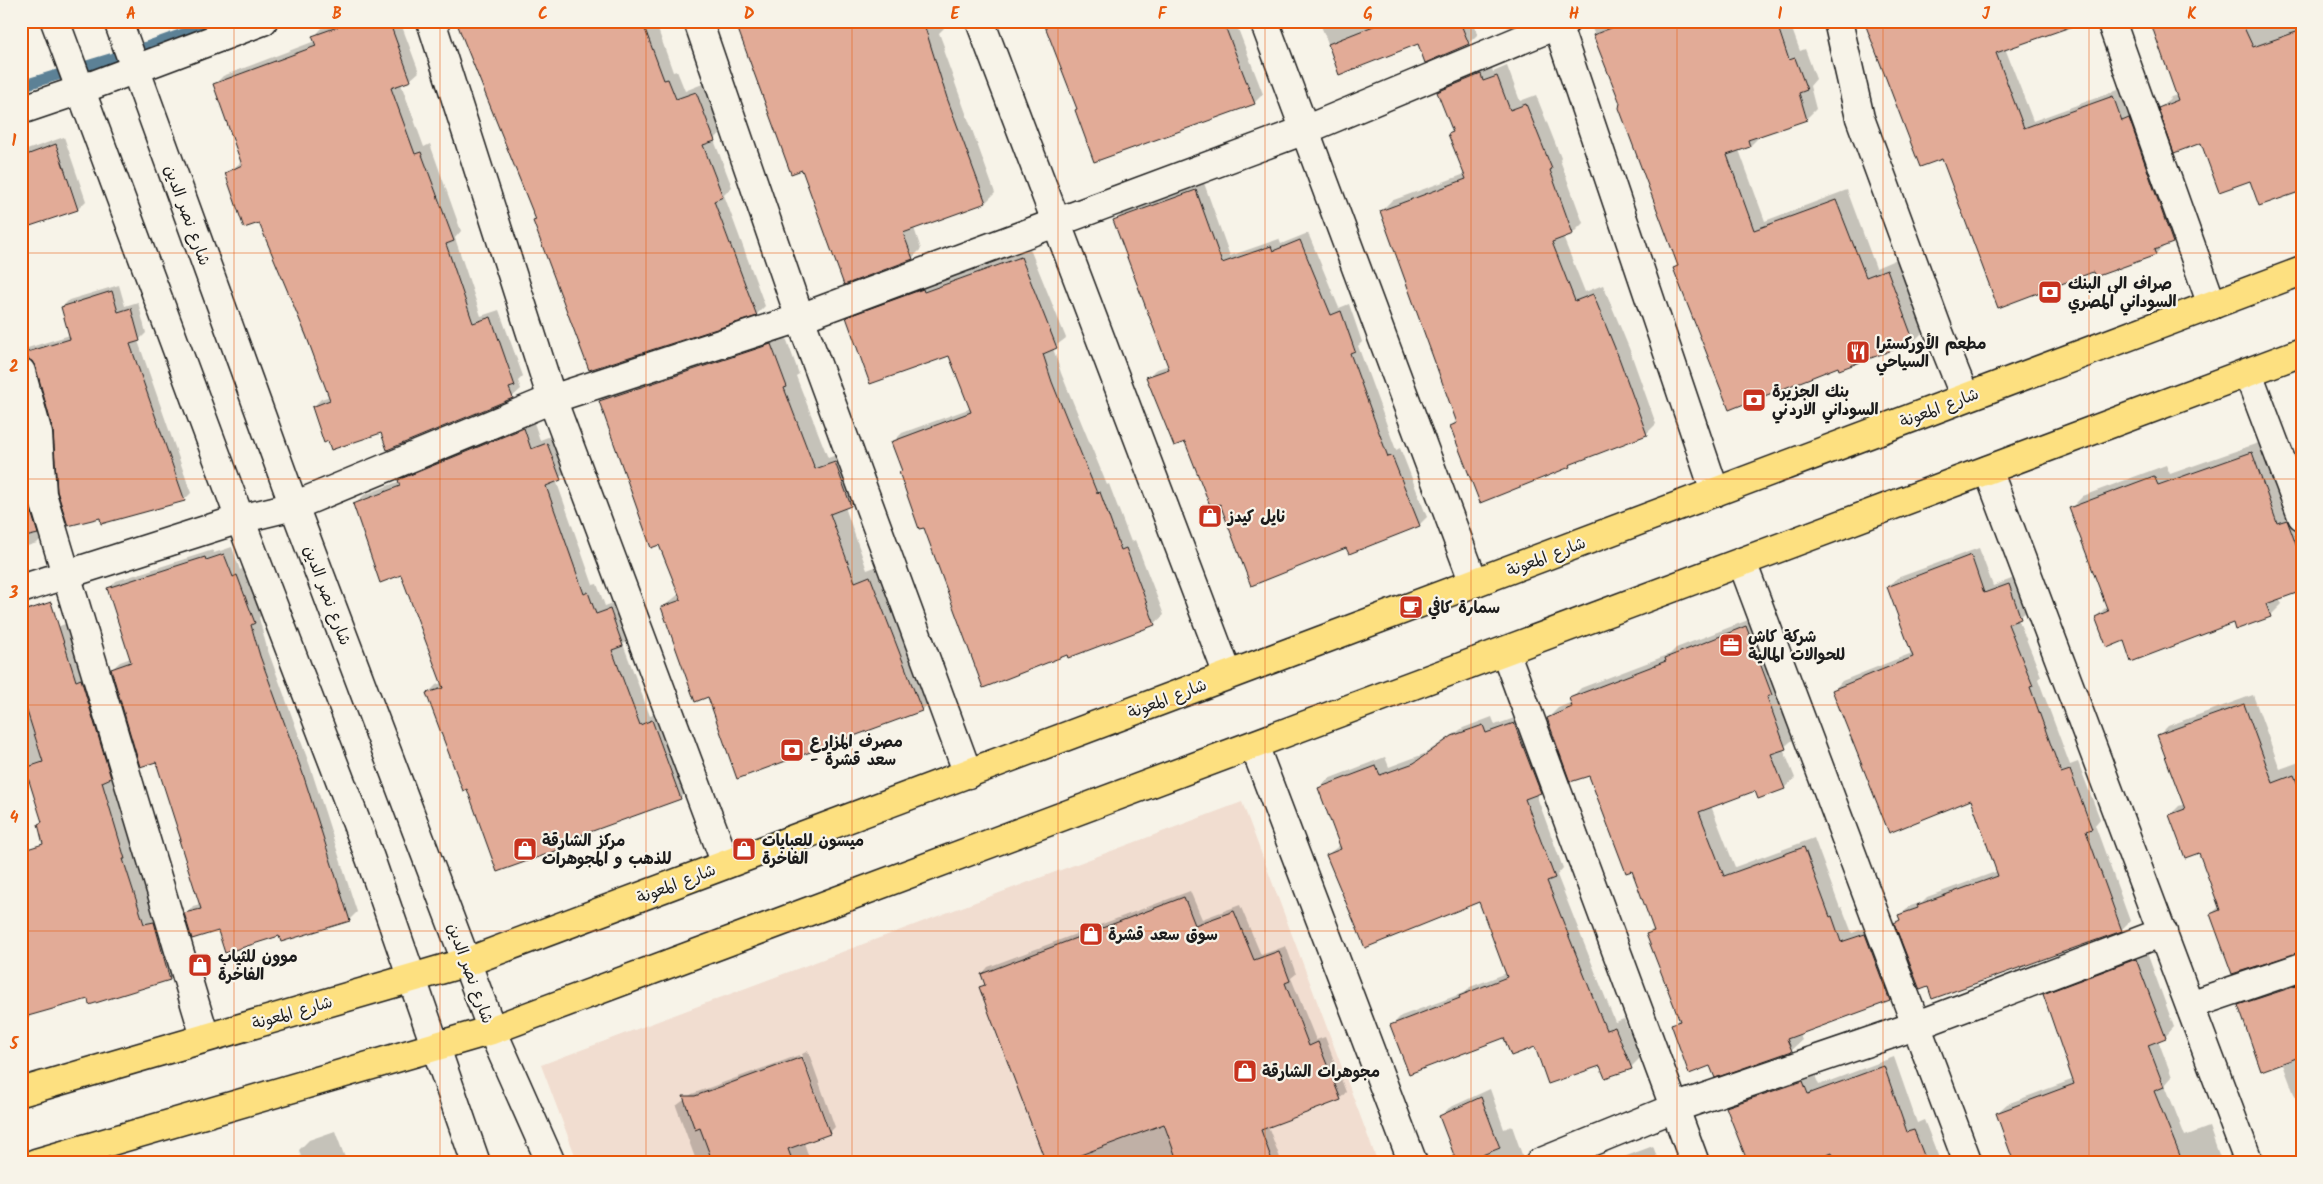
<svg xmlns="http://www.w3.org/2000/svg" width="2323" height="1184" font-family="Kalam,'Playpen Sans Arabic',sans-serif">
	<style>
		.built { fill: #f1ddd0 }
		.shadow { fill: #0003 }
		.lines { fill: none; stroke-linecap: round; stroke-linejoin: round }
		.stream { stroke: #5c8196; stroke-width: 11 }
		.building { fill: #e2ab97; stroke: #1c1c1c }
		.minor-casing { stroke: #1c1c1c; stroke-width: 31 }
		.tertiary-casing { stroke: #1c1c1c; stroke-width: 31 }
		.trunk-casing { stroke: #1c1c1c; stroke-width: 31 }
		.minor { stroke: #f7f3e8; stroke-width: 28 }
		.tertiary { stroke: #f7f3e8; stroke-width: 28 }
		.trunk { stroke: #fde080; stroke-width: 28 }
		.grid { fill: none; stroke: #e8590c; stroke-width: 1; stroke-opacity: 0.55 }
		.labels { text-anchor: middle; stroke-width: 4.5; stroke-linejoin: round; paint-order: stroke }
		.street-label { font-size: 16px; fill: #1c1c1c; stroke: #f7f3e8 }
		.poi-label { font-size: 16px; font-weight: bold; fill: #1c1c1c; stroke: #f7f3e8; text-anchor: start }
		.neatline { fill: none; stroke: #e8590c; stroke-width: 2 }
		.grid-label { font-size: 16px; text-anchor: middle; font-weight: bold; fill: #e8590c }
	</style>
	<rect width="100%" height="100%" fill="#f7f3e8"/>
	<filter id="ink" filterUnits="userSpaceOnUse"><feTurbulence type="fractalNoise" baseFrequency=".02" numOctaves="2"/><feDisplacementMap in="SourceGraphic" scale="10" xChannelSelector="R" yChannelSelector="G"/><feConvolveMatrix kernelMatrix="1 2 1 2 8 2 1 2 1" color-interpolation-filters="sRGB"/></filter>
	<g filter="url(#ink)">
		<!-- built -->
		<path class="built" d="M 1242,802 L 1378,1163 L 578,1163 L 541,1065 Z"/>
		<!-- shadow -->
		<path class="shadow" d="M 342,21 L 400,21 L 419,72 L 410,80 L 401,84 L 424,147 L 430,144 L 461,231 L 455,238 L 481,316 L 499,310 L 523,376 L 518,381 L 521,389 L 512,397 L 381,431 L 313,407 L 321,399 L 330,396 L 259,221 L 227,174 L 242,161 L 214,85 L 223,76 L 315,41 L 314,37 L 322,28 Z
			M 458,21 L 655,21 L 673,72 L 677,71 L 685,91 L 705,83 L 723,130 L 714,140 L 732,187 L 724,195 L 765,306 L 756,315 L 537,219 Z
			M 718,21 L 733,21 L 720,26 Z
			M 736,21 L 942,21 L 944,28 L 939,33 L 945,49 L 943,50 L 995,193 L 986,202 L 914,228 L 921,249 L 912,258 L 803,168 Z
			M 1045,21 L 1235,21 L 1263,94 L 1254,103 L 1078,108 Z
			M 1319,21 L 1473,21 L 1478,34 L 1469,43 L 1419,43 L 1340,73 Z
			M 1589,21 L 1789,21 L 1800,51 L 1805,49 L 1816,79 L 1810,86 L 1816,109 L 1806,119 L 1760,136 L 1750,146 L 1739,150 L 1765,221 L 1847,190 L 1876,268 L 1897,259 L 1924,331 L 1914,341 L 1840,368 L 1839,365 L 1674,268 L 1679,264 L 1622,103 Z
			M 1870,21 L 2075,21 L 2005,48 L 2033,121 L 2121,89 L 2181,233 L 2155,254 L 2095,275 L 2093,270 L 1943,158 Z
			M 2152,21 L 2302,21 L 2302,191 L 2251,180 L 2160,108 L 2171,97 L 2177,95 Z
			M 1491,65 L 1493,72 L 1507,66 L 1520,101 L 1536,95 L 1561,158 L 1560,160 L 1583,223 L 1573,233 L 1563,237 L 1585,292 L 1603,285 L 1629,348 L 1656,424 L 1646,434 L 1574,461 L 1569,466 L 1451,426 L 1457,420 L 1381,211 L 1391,201 L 1465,174 L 1450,134 L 1454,130 L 1438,92 L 1448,82 Z
			M 64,137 L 86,201 L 78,209 L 21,228 L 21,152 Z
			M 1204,183 L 1230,256 L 1279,239 L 1281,244 L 1308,233 L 1339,308 L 1349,304 L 1362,342 L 1358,346 L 1396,450 L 1400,448 L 1427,517 L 1419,525 L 1347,547 L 1221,503 L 1147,378 L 1155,370 L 1169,365 L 1115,221 L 1123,213 Z
			M 1030,249 L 1066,338 L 1053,348 L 1061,373 L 1107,485 L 1109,484 L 1131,542 L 1135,540 L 1164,615 L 1154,624 L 903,470 L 893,442 L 902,433 L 971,408 L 949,355 L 848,318 L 857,309 L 932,281 L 933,284 Z
			M 119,285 L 125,306 L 138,302 L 146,333 L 138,341 L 191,493 L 184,500 L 101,516 L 54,430 L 37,367 L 32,360 L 21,356 L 21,350 L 70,335 L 62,307 L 69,300 Z
			M 784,332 L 799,374 L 796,376 L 828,458 L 847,451 L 863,493 L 850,505 L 845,507 L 867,570 L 883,564 L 934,698 L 922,710 L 738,777 L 708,696 L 663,607 L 679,594 L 600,401 L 613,389 Z
			M 21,400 L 44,536 L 37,543 L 21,548 Z
			M 533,420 L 540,440 L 556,434 L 569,470 L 556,480 L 593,585 L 597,584 L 605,606 L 619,601 L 631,636 L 623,644 L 650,716 L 661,712 L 689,789 L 680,798 L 586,832 L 577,842 L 467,787 L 427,694 L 436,685 L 442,683 L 402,574 L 355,504 L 364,495 L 400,481 L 408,471 Z
			M 2264,441 L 2302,513 L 2302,590 L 2279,598 L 2282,604 L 2270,616 L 2125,639 L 2096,617 L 2107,606 L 2071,508 L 2083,496 L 2166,465 L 2170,474 Z
			M 232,547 L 240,570 L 244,568 L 262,614 L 259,618 L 267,648 L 310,766 L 357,912 L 349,920 L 280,934 L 186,914 L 193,906 L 200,904 L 157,760 L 112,669 L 120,662 L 131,658 L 109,589 L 116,581 L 213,550 L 214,553 Z
			M 1979,548 L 1993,586 L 2017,577 L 2029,609 L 2018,619 L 2041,676 L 2038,679 L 2070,765 L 2078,762 L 2100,819 L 2095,825 L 2130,921 L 2121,930 L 1929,985 L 1896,923 L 1901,918 L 1900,915 L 1908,907 L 1922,902 L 1927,897 L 1998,871 L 1971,799 L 1834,690 L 1842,681 L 1912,653 L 1888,587 L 1897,578 Z
			M 1756,617 L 1796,737 L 1783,748 L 1795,778 L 1784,788 L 1756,790 L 1711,806 L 1735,867 L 1814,838 L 1840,908 L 1842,907 L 1852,933 L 1875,924 L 1900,989 L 1890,1000 L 1799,1034 L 1802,1040 L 1791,1050 L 1673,1025 L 1680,1017 L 1648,934 L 1654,928 L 1632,869 L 1589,774 L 1548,718 L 1558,708 L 1572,702 L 1570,699 L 1581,688 L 1670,654 L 1676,648 Z
			M 70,622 L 120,767 L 112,775 L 153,915 L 164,913 L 179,969 L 170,979 L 39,824 L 43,820 L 21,755 L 21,641 Z
			M 2253,695 L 2280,769 L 2302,761 L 2302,927 L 2211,914 L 2220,906 L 2200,851 L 2170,815 L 2179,806 L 2185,804 L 2159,735 L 2168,726 Z
			M 1523,715 L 1549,783 L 1536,794 L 1563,868 L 1557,875 L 1615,1022 L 1624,1019 L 1640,1058 L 1631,1067 L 1601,1065 L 1504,1037 L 1392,1025 L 1401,1016 L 1466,992 L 1470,987 L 1507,973 L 1479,901 L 1327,855 L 1340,845 L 1319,788 L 1328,779 L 1385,757 L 1389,767 L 1424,754 L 1463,728 L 1492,717 L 1495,725 Z
			M 1190,891 L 1202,919 L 1240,905 L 1261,955 L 1286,946 L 1296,974 L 1291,978 L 1316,1040 L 1325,1037 L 1346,1092 L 1340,1099 L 1268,1126 L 1282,1163 L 1048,1163 L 981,987 L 986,983 L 982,974 L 988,967 Z
			M 2146,950 L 2174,1027 L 2165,1037 L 2158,1040 L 2172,1077 L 2165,1085 L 2185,1136 L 2209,1127 L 2222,1163 L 2016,1163 L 1997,1113 L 2007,1104 L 2074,1079 L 2044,995 L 2054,985 Z
			M 2302,978 L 2302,1115 L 2282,1062 L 2239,1006 L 2249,996 Z
			M 808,1051 L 835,1127 L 829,1133 L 804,1143 L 811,1163 L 697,1163 L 676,1106 L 692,1094 L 799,1055 L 827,1132 L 830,1132 L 802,1054 Z
			M 1894,1057 L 1917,1123 L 1924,1120 L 1941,1163 L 1749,1163 L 1728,1107 L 1738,1097 L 1813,1071 L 1819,1085 Z
			M 1490,1089 L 1504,1129 L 1512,1126 L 1525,1163 L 1458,1163 L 1441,1116 L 1449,1108 Z
			M 335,1131 L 347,1163 L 303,1163 L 299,1150 L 309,1140 Z
			M 1653,1146 L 1659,1163 L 1608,1163 Z
			M 1604,1160 L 1605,1163 L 1596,1163 Z"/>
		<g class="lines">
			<!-- stream -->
			<path class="stream" d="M 21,86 L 130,53 L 219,21"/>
		</g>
		<!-- building -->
		<path class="building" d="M 354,21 L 389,21 L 411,81 L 391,88 L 415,154 L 421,152 L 454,241 L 446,244 L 473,323 L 491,317 L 515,386 L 509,388 L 513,398 L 387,450 L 381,433 L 331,450 L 328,441 L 324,443 L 312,407 L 330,400 L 306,335 L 259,223 L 244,228 L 225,173 L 242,165 L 213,84 L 316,46 L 312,36 Z
			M 456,21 L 642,21 L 664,80 L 668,79 L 676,99 L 696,92 L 715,141 L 703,145 L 723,197 L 714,201 L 757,316 L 589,370 L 533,221 L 536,220 Z
			M 735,21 L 923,21 L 947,98 L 986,203 L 903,233 L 913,259 L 844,285 L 802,170 L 791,174 Z
			M 1043,21 L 1223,21 L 1255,104 L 1094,162 L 1075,110 L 1077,109 Z
			M 1386,21 L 1471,21 L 1471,23 L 1462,27 L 1469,44 L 1425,63 L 1418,44 L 1339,75 L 1328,44 Z
			M 1629,21 L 1776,21 L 1789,60 L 1795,58 L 1807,90 L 1799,93 L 1807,120 L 1748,140 L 1750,147 L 1727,155 L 1754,230 L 1836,200 L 1866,277 L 1887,269 L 1914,342 L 1839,370 L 1838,367 L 1729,410 L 1673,268 L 1678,266 L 1619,108 L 1620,103 L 1593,35 Z
			M 1864,21 L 2072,21 L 2073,26 L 1996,53 L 2024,128 L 2113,96 L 2122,121 L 2129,118 L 2173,243 L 2154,250 L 2156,255 L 2095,277 L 2093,272 L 1998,308 L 1942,159 L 1920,167 Z
			M 2150,21 L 2241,21 L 2253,47 L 2302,30 L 2302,191 L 2259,206 L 2250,181 L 2219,192 L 2201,143 L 2174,153 L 2158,108 L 2178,100 Z
			M 1481,74 L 1483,81 L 1497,76 L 1510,110 L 1526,104 L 1552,169 L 1550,170 L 1573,234 L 1552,242 L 1575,301 L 1593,294 L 1619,358 L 1647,435 L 1569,465 L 1570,467 L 1480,503 L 1450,426 L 1457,423 L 1380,211 L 1466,179 L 1448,134 L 1453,132 L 1437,92 Z
			M 56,144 L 78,210 L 21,229 L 21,157 Z
			M 1196,190 L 1222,263 L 1271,246 L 1273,251 L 1300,240 L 1331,315 L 1341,311 L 1355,351 L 1350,353 L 1388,457 L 1392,456 L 1420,526 L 1349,554 L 1346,548 L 1251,586 L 1220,504 L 1211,508 L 1185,442 L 1174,446 L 1146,377 L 1169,369 L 1113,220 Z
			M 1021,257 L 1057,348 L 1043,354 L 1052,382 L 1097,493 L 1100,492 L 1121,550 L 1126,548 L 1155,625 L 1068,658 L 1067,655 L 983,688 L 924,528 L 919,529 L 899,472 L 902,471 L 891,442 L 971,412 L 949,356 L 870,384 L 846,317 L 923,289 L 924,292 Z
			M 112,291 L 118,312 L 131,308 L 140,341 L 130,344 L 185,501 L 101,524 L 100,518 L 68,526 L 57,491 L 53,430 L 36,368 L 32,361 L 21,357 L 21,354 L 70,339 L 61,307 Z
			M 771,344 L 787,387 L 784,388 L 815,469 L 835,462 L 851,506 L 830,514 L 855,582 L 870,576 L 922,711 L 737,779 L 708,697 L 695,702 L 661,607 L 681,600 L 659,545 L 651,548 L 599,401 Z
			M 524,428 L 531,449 L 547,443 L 561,480 L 546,486 L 584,594 L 588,592 L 596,614 L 610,609 L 623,646 L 612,650 L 640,725 L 652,720 L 681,799 L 576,837 L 578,843 L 497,872 L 467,789 L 463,791 L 426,693 L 443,688 L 401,575 L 380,583 L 353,504 L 400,486 L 398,480 Z
			M 21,432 L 26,495 L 38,534 L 21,538 Z
			M 2252,452 L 2277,523 L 2287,520 L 2302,561 L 2302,591 L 2266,604 L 2271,617 L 2235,630 L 2233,623 L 2131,662 L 2124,641 L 2107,648 L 2095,617 L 2108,611 L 2069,508 L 2154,476 L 2158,485 Z
			M 224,554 L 233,577 L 237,575 L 255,623 L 251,625 L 260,656 L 303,774 L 350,921 L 281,942 L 279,936 L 225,953 L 218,931 L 192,939 L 184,913 L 201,909 L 179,840 L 181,840 L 156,762 L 140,767 L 111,669 L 131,662 L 107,588 L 205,557 L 206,560 Z
			M 1971,555 L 1984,593 L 2009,584 L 2021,619 L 2008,624 L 2033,686 L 2030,687 L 2061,773 L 2070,770 L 2092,829 L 2086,831 L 2122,931 L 1932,999 L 1928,987 L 1920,990 L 1894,923 L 1900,920 L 1898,915 L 1918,908 L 1917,905 L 1998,876 L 1971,800 L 1889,833 L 1832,690 L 1913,657 L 1887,587 Z
			M 51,602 L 76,681 L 81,679 L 111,778 L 102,782 L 125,859 L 123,859 L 144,924 L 154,922 L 170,980 L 89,1005 L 88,999 L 21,1018 L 21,851 L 43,844 L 38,824 L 42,822 L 25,768 L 43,762 L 21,692 L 21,612 Z
			M 1746,626 L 1772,695 L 1767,697 L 1786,749 L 1771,754 L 1785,789 L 1758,799 L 1755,791 L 1699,812 L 1724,876 L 1804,847 L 1830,917 L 1832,916 L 1841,942 L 1865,934 L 1890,1001 L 1787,1039 L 1792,1051 L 1715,1078 L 1710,1066 L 1689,1074 L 1671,1024 L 1680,1021 L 1646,934 L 1654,931 L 1632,871 L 1626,873 L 1589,776 L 1570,782 L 1547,718 L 1572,707 L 1569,698 L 1666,661 L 1665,658 Z
			M 2244,704 L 2273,783 L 2294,775 L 2302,795 L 2302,952 L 2232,974 L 2210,914 L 2220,910 L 2199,853 L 2185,858 L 2169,815 L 2185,809 L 2157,735 Z
			M 1514,723 L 1541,793 L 1525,799 L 1555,878 L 1547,881 L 1606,1030 L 1615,1027 L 1632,1069 L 1605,1078 L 1600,1066 L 1548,1084 L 1535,1047 L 1511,1056 L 1504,1038 L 1409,1074 L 1390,1025 L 1460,998 L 1459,996 L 1507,977 L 1479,902 L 1365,948 L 1326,855 L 1341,849 L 1318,788 L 1376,766 L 1380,775 L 1414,763 L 1452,736 L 1483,725 L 1486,733 Z
			M 1184,897 L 1195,925 L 1234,911 L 1254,960 L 1279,951 L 1290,981 L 1285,983 L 1309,1046 L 1318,1042 L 1341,1100 L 1261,1130 L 1273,1163 L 1178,1163 L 1164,1124 L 1059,1163 L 1046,1163 L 979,987 L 985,985 L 981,974 Z
			M 2136,959 L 2166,1038 L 2148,1045 L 2164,1087 L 2154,1091 L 2183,1163 L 2014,1163 L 1996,1113 L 2074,1084 L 2043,994 Z
			M 2302,984 L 2302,1056 L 2261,1071 L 2238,1005 Z
			M 802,1057 L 830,1134 L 788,1149 L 791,1157 L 775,1163 L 713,1163 L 700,1128 L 695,1130 L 683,1096 L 695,1096 Z
			M 1884,1066 L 1907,1132 L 1914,1130 L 1927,1163 L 1835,1163 L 1832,1152 L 1804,1163 L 1748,1163 L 1726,1107 L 1803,1081 L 1808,1094 Z
			M 1481,1097 L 1500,1148 L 1462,1163 L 1457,1163 L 1439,1116 Z"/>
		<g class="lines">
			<!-- minor casing -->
			<g class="minor-casing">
				<path id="minor" d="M 431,21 L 552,399 L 726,864
					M 698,21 L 800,318 L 968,774
					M 980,21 L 1228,675
					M 1264,21 L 1474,583
					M 1556,21 L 1715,492
					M 1838,21 L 1860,118 L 1940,335 L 1965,397
					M 2111,21 L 2212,305
					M 21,110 L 80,90 L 263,21
					M 21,372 L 38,434 L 42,494 L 205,1037
					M 2248,373 L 2302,516
					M 1988,470 L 2249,1163
					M 1742,562 L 1968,1163
					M 21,589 L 240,519 L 294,506 L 552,399 L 800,318 L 1305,130 L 1566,21
					M 1505,651 L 1695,1163
					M 1254,745 L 1413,1163
					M 2190,1005 L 2302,967
					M 1539,1163 L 1674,1108 L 1918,1025 L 2163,932"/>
			</g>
			<!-- tertiary casing -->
			<g class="tertiary-casing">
				<path id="tertiary" d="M 55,21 L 240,519 L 370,858 L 476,1163
					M 118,21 L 294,506 L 492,1030 L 551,1163"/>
			</g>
			<!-- trunk casing -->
			<g class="trunk-casing">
				<path id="trunk" d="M 21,1092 L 467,962 L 2302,271
					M 36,1163 L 492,1030 L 2302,352"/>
			</g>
			<!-- minor -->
			<use href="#minor" class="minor"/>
			<!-- tertiary -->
			<use href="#tertiary" class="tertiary"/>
			<!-- trunk -->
			<use href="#trunk" class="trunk"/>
		</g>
	</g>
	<!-- grid -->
	<path class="grid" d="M 234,21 L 234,1163M 440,21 L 440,1163M 646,21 L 646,1163M 852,21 L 852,1163M 1058,21 L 1058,1163M 1265,21 L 1265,1163M 1471,21 L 1471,1163M 1677,21 L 1677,1163M 1883,21 L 1883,1163M 2089,21 L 2089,1163M 21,253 L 2302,253M 21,479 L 2302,479M 21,705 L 2302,705M 21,931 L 2302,931"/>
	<!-- icons -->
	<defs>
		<g id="bank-square" transform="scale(1.25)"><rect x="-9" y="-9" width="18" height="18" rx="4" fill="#c8321e" stroke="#f7f3e8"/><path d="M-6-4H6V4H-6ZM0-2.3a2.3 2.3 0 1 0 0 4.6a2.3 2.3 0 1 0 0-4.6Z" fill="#fff"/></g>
		<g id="restaurant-square" transform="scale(1.25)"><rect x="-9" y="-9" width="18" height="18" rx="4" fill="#c8321e" stroke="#f7f3e8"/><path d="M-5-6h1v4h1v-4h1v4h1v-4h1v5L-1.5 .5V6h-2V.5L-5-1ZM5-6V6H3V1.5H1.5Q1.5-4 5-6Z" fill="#fff"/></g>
		<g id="shop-square" transform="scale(1.25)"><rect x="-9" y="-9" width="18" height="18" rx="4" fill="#c8321e" stroke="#f7f3e8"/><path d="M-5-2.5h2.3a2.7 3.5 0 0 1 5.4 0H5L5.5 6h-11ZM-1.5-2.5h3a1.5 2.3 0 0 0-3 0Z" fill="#fff"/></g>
		<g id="cafe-square" transform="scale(1.25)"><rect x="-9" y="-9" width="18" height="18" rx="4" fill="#c8321e" stroke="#f7f3e8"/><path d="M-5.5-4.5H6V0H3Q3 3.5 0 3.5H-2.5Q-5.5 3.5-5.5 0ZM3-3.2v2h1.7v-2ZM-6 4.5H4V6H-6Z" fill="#fff"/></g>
		<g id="office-square" transform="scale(1.25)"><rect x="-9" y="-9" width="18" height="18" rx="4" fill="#c8321e" stroke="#f7f3e8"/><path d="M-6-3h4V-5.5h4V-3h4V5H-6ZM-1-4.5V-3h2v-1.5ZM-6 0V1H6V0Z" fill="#fff"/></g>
	</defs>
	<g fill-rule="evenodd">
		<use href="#bank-square" x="2050" y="292"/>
		<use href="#restaurant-square" x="1858" y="352"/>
		<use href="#bank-square" x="1754" y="400"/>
		<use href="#shop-square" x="1210" y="516"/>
		<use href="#cafe-square" x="1411" y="607"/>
		<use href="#office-square" x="1731" y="645"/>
		<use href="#bank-square" x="792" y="750"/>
		<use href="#shop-square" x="525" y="849"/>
		<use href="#shop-square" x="744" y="849"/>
		<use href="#shop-square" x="1091" y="934"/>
		<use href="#shop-square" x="200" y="965"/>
		<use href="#shop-square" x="1245" y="1071"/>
	</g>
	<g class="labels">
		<!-- street labels -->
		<g class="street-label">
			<text transform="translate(188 215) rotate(70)" y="6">شارع نصر الدين</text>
			<text transform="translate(1939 407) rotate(-21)" y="6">شارع المعونة</text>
			<text transform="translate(1546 556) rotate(-21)" y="6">شارع المعونة</text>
			<text transform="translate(328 595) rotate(69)" y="6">شارع نصر الدين</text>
			<text transform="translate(1167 698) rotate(-21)" y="6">شارع المعونة</text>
			<text transform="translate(676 883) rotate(-21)" y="6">شارع المعونة</text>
			<text transform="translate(471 973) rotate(70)" y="6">شارع نصر الدين</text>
			<text transform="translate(292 1012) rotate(-16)" y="6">شارع المعونة</text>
		</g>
		<!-- poi labels -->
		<g class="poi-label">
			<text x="2068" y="289">صراف الي البنك<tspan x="2068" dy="18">السوداني المصري</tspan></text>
			<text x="1876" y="349">مطعم الأوركسترا<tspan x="1876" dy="18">السياحي</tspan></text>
			<text x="1772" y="397">بنك الجزيرة<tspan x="1772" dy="18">السوداني الاردني</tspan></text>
			<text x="1228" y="522">نايل كيدز</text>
			<text x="1428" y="613">سمارة كافي</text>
			<text x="1748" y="642">شركة كاش<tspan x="1748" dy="18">للحوالات المالية</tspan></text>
			<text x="810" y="747">مصرف المزارع<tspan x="810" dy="18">- سعد قشرة</tspan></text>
			<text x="542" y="846">مركز الشارقة<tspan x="542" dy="18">للذهب و المجوهرات</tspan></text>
			<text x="762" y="846">ميسون للعبايات<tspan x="762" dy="18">الفاخرة</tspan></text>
			<text x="1108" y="940">سوق سعد قشرة</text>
			<text x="218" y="962">موون للثياب<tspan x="218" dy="18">الفاخرة</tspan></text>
			<text x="1262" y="1077">مجوهرات الشارقة</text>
		</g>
	</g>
	<!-- margin -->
	<rect width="2323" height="1184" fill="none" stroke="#f7f3e8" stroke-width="55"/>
	<rect x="28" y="28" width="2268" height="1128" class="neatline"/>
	<g class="grid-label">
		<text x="131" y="19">A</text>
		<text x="337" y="19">B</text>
		<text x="543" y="19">C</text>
		<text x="749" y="19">D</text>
		<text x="955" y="19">E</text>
		<text x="1162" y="19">F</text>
		<text x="1368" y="19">G</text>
		<text x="1574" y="19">H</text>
		<text x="1780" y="19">I</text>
		<text x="1986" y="19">J</text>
		<text x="2192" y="19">K</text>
		<text x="14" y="146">1</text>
		<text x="14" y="372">2</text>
		<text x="14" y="598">3</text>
		<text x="14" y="823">4</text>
		<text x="14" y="1049">5</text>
	</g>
</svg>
